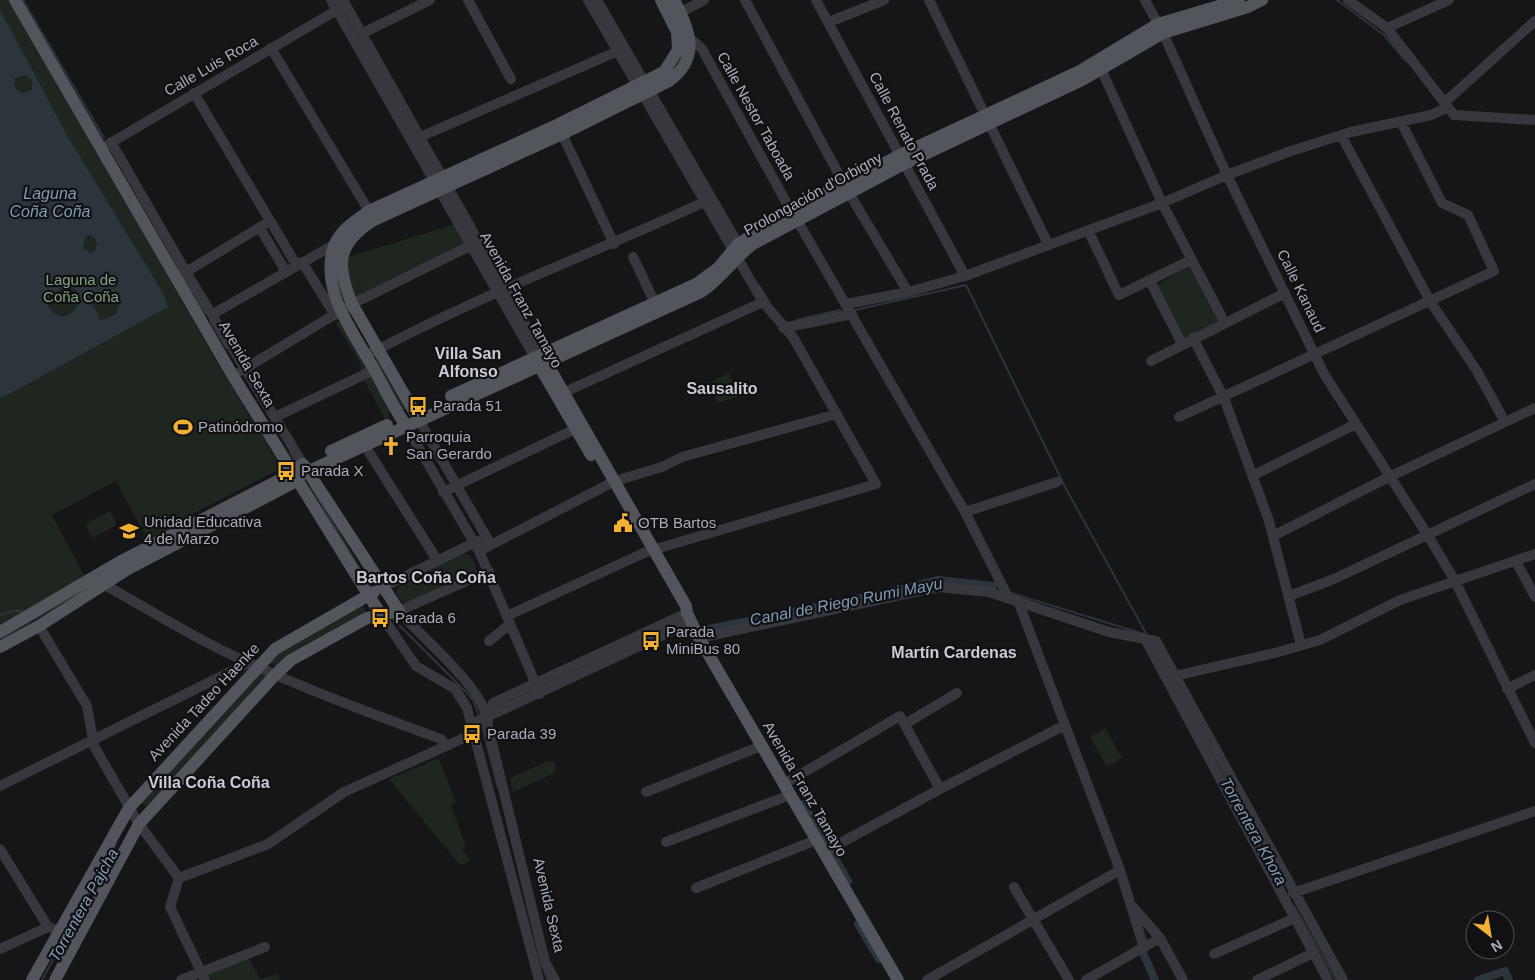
<svg xmlns="http://www.w3.org/2000/svg" width="1535" height="980" font-family="Arial,sans-serif">
	<style>
		.green { fill: #1e261f }
		.water { fill: #2c353c; fill-rule: evenodd }
		.lines { fill: none; stroke-linecap: round; stroke-linejoin: round }
		.stream { stroke: #2c353c; stroke-width: 2 }
		.canal { stroke: #2c353c; stroke-width: 8 }
		.minor { stroke: #37383d; stroke-width: 10 }
		.major { stroke: #53555c; stroke-width: 12 }
		.labels { text-anchor: middle; stroke-width: 4.5; stroke-linejoin: round; paint-order: stroke }
		.street-label { font-size: 15px; fill: #a8adb8; stroke: #111113 }
		.park-label { font-size: 15px; fill: #7fa381; stroke: #111113 }
		.poi-label { font-size: 15px; fill: #a8adb8; stroke: #111113; text-anchor: start }
		.water-label { font-size: 16px; font-style: italic; fill: #7f9bb3; stroke: #111113 }
		.neighbourhood-label { font-size: 16px; font-weight: bold; fill: #c9ccd4; stroke: #111113 }
	</style>
	<rect width="100%" height="100%" fill="#161618"/>
	<!-- green -->
	<path class="green" d="M 0,0 L 10,0 L 218,364 L 281,467 L 280,469 L 169,526 L 170,529 L 148,541 L 116,481 L 52,515 L 85,577 L 0,625 Z
		M 456,224 L 465,239 L 464,246 L 357,298 L 353,296 L 348,276 L 348,257 Z
		M 1190,265 L 1220,321 L 1185,339 L 1157,285 Z
		M 335,322 L 342,323 L 367,368 L 360,373 L 361,365 Z
		M 376,358 L 378,358 L 407,408 L 403,410 L 374,360 Z
		M 729,373 L 737,397 L 717,403 L 711,382 Z
		M 369,377 L 373,378 C 380,389 397,409 386,421 L 364,380 Z
		M 110,511 L 117,525 L 92,538 L 85,524 Z
		M 462,553 C 472,555 479,563 475,573 L 406,604 L 400,600 L 396,593 L 400,583 Z
		M 91,584 L 92,586 L 0,642 L 0,636 Z
		M 362,604 L 368,614 L 276,666 L 268,663 L 283,647 Z
		M 257,674 L 266,676 L 264,681 L 147,807 L 140,803 Z
		M 1105,728 L 1122,758 L 1107,767 L 1090,737 Z
		M 439,758 L 456,803 L 451,805 L 466,846 L 462,849 L 471,861 L 460,865 L 389,779 Z
		M 548,761 L 552,761 L 557,768 L 552,774 L 513,792 L 510,778 Z
		M 249,959 L 260,979 L 278,974 L 280,980 L 211,980 L 207,974 Z"/>
	<!-- water -->
	<path class="water" d="M 0,10 L 68,137 L 163,293 L 168,307 L 0,399 ZM 26,75 L 32,80 L 32,90 L 23,93 L 17,90 L 14,84 L 15,78 ZM 88,235 L 94,237 L 97,244 L 94,252 L 90,253 L 83,248 L 84,240 ZM 64,287 L 75,289 C 87,310 61,328 48,306 L 49,297 ZM 109,295 L 119,303 C 118,317 111,317 100,320 C 96,303 81,303 109,295 Z"/>
	<g class="lines">
		<!-- stream -->
		<path class="stream" d="M 23,0 L 104,138
			M 337,0 L 345,13
			M 1337,0 L 1384,35 L 1406,61
			M 185,280 L 205,314
			M 759,285 L 770,303
			M 855,310 L 966,285 L 1065,487 L 1147,635
			M 797,320 L 840,310
			M 210,321 L 226,348
			M 290,452 L 297,463
			M 311,487 L 367,581
			M 1011,593 L 1144,634
			M 0,615 L 13,611 L 21,611
			M 393,619 L 466,692 L 474,702 L 479,716
			M 481,722 L 498,788
			M 1294,906 L 1336,980
			M 542,966 L 548,980
			M 42,980 L 116,844"/>
		<!-- canal -->
		<path class="canal" d="M 702,636 L 699,631 L 886,593 L 938,580 L 993,586
			M 803,804 L 848,881
			M 858,924 L 879,959
			M 1143,953 L 1155,980
			M 1478,980 L 1505,971 L 1509,980"/>
		<!-- minor -->
		<path class="minor" d="M 331,0 L 534,356
			M 343,0 L 541,353
			M 468,0 L 511,79
			M 597,0 L 741,249
			M 745,0 L 844,184
			M 816,0 L 965,276
			M 929,0 L 1048,244
			M 1145,0 L 1163,33 L 1227,175 L 1324,374 L 1427,534 L 1455,581 L 1535,743
			M 1348,0 L 1387,28 L 1454,115 L 1535,120
			M 681,12 L 704,0
			M 829,22 L 884,0
			M 1387,28 L 1449,0
			M 363,33 L 430,0
			M 691,39 L 702,49 L 791,211
			M 271,48 L 369,211
			M 1101,69 L 1162,203 L 1225,323
			M 194,93 L 297,266
			M 1444,103 L 1535,21
			M 562,134 L 614,244
			M 1341,135 L 1430,301 L 1477,371 L 1505,422
			M 420,137 L 618,51
			M 111,142 L 186,272 L 303,464
			M 107,145 L 337,10
			M 849,193 L 908,292
			M 797,220 L 965,512 L 1009,599
			M 260,228 L 286,272
			M 1088,230 L 1119,295 L 1191,260
			M 633,257 L 655,303
			M 302,262 L 335,315
			M 181,275 L 270,221
			M 1150,281 L 1182,344
			M 846,304 L 908,292 L 965,276 L 1162,203 L 1227,175 L 1291,151 L 1351,132 L 1431,115 L 1448,107
			M 213,314 L 335,244
			M 783,328 L 852,314
			M 1193,338 L 1224,398 L 1269,521 L 1301,645
			M 366,356 C 475,297 592,254 704,202
			M 1151,361 L 1285,293
			M 241,371 L 352,304 L 476,243
			M 565,392 L 763,302
			M 275,417 L 374,370
			M 1179,417 L 1494,271 L 1468,215 L 1442,203 L 1401,122
			M 419,420 L 491,545
			M 406,426 L 479,551 L 540,694
			M 362,441 L 437,560
			M 1252,476 L 1356,424
			M 443,492 L 575,429
			M 965,512 L 1057,482
			M 1273,536 L 1389,477 L 1535,408
			M 479,551 L 615,481 L 662,467 L 682,457 L 837,414
			M 1516,561 L 1535,597
			M 489,571 L 399,611 C 423,640 488,690 488,726 L 545,962 L 555,980
			M 100,580 L 103,584 C 150,610 197,640 247,662 C 310,691 375,715 441,739 L 446,746
			M 383,587 L 478,541
			M 1289,596 L 1334,579 L 1535,484
			M 1018,601 L 1120,870 L 1144,948
			M 381,615 L 416,666 L 455,689 L 467,708 L 539,980
			M 507,616 L 646,552 L 876,484 L 793,337 L 763,302 L 588,0
			M 39,626 L 87,706 L 94,746 L 139,824 L 179,878
			M 699,638 L 938,587 L 989,592 L 1109,632 L 1156,641 L 1343,980
			M 1145,639 L 1166,678 L 1275,653 L 1320,640 L 1400,600 L 1535,554
			M 489,641 L 510,624
			M 1166,678 L 1328,980
			M 1507,689 L 1535,675
			M 488,717 L 493,703 L 687,613
			M 472,724 L 691,622
			M 905,724 L 957,693
			M 784,784 L 900,716 L 940,789
			M 0,786 L 248,663
			M 646,792 L 761,746
			M 666,842 L 790,795
			M 0,849 L 48,927 L 59,931
			M 824,852 L 940,789 L 1065,725
			M 179,878 L 268,844 L 344,792 L 475,733
			M 179,878 L 170,907 L 205,980
			M 1014,887 L 1069,980
			M 696,888 L 816,840
			M 1293,893 L 1535,811
			M 1133,907 L 1160,938 L 1183,980
			M 0,949 L 48,927
			M 1214,954 L 1295,918
			M 181,980 L 265,947
			M 927,980 L 1120,870
			M 1086,980 L 1160,938
			M 1257,980 L 1313,953"/>
		<!-- major -->
		<path class="major" d="M 15,0 L 233,376 L 381,615
			M 542,355 L 686,606 L 687,613 L 699,638 L 898,980
			M 541,369 L 591,455
			M 451,396 L 696,284 L 718,268 L 738,244 L 791,211 L 900,155 L 1080,71 L 1158,24 L 1239,0
			M 419,420 L 352,304 C 336,265 336,244 374,220 L 562,134 L 669,81 C 701,57 690,30 674,0
			M 406,426 C 394,408 384,388 374,369 C 354,334 319,289 334,246 C 340,230 356,220 369,211 L 559,124 L 664,72 L 678,50 L 677,32 L 661,0
			M 331,451 L 387,425
			M 0,632 L 123,560 L 293,473 L 301,465
			M 0,647 L 39,626 L 128,569 L 291,484 L 300,475 L 701,292 C 721,279 734,258 753,244 L 904,164 L 1082,80 L 1163,33 L 1248,7 L 1262,0
			M 32,980 L 129,808 L 275,649 L 374,592
			M 55,980 L 139,824 L 276,674 L 291,660 L 367,618 L 399,611 L 303,464"/>
	</g>
	<!-- icons -->
	<defs>
		<g id="bus-bare" transform="scale(1.5)"><path d="M-5-6H5V4H4V6H2V4H-2V6H-4V4H-5ZM-3.5-4V0h7V-4ZM-3.5 1.2v1.5H-2V1.2ZM2 1.2v1.5H3.5V1.2Z" fill="#f2b134" stroke="#111113" stroke-width="2.5" paint-order="stroke"/></g>
		<g id="stadium-bare" transform="scale(1.5)"><path d="M0-5a6.5 5 0 1 0 0 10a6.5 5 0 1 0 0-10ZM-3.5-1.8h7v3.6h-7Z" fill="#f2b134" stroke="#111113" stroke-width="2.5" paint-order="stroke"/></g>
		<g id="church-bare" transform="scale(1.5)"><path d="M-1.2-6h2.4v3.5h3.3v2.4h-3.3V6h-2.4V-.1h-3.3v-2.4h3.3Z" fill="#f2b134" stroke="#111113" stroke-width="2.5" paint-order="stroke"/></g>
		<g id="civic-bare" transform="scale(1.5)"><path d="M-.6-6.5H3V-4.5H.6V-3L4-1V1h2V6H-6V1h2V-1L-.6-3ZM-1.2 2.5V6h2.4V2.5Z" fill="#f2b134" stroke="#111113" stroke-width="2.5" paint-order="stroke"/></g>
		<g id="school-bare" transform="scale(1.5)"><path d="M0-5L7-2L0 1L-7-2ZM-4 1L0 2.5L4 1V4Q0 6-4 4Z" fill="#f2b134" stroke="#111113" stroke-width="2.5" paint-order="stroke"/></g>
	</defs>
	<g fill-rule="evenodd">
		<use href="#bus-bare" x="418" y="406"/>
		<use href="#stadium-bare" x="183" y="427"/>
		<use href="#church-bare" x="391" y="446"/>
		<use href="#bus-bare" x="286" y="471"/>
		<use href="#civic-bare" x="623" y="523"/>
		<use href="#school-bare" x="129" y="531"/>
		<use href="#bus-bare" x="380" y="618"/>
		<use href="#bus-bare" x="651" y="641"/>
		<use href="#bus-bare" x="472" y="734"/>
	</g>
	<g class="labels">
		<!-- street labels -->
		<g class="street-label">
			<text transform="translate(211 66) rotate(-30)" y="5">Calle Luis Roca</text>
			<text transform="translate(756 116) rotate(61)" y="5">Calle Nestor Taboada</text>
			<text transform="translate(904 131) rotate(62)" y="5">Calle Renato Prada</text>
			<text transform="translate(813 194) rotate(-29)" y="5">Prolongación d'Orbigny</text>
			<text transform="translate(1301 291) rotate(64)" y="5">Calle Kanaud</text>
			<text transform="translate(521 300) rotate(61)" y="5">Avenida Franz Tamayo</text>
			<text transform="translate(247 364) rotate(60)" y="5">Avenida Sexta</text>
			<text transform="translate(204 702) rotate(-47)" y="5">Avenida Tadeo Haenke</text>
			<text transform="translate(805 789) rotate(60)" y="5">Avenida Franz Tamayo</text>
			<text transform="translate(549 905) rotate(77)" y="5">Avenida Sexta</text>
		</g>
		<!-- park labels -->
		<g class="park-label">
			<text x="81" y="285">Laguna de<tspan x="81" dy="17">Coña Coña</tspan></text>
		</g>
		<!-- poi labels -->
		<g class="poi-label">
			<text x="433" y="411">Parada 51</text>
			<text x="198" y="432">Patinódromo</text>
			<text x="406" y="442">Parroquia<tspan x="406" dy="17">San Gerardo</tspan></text>
			<text x="301" y="476">Parada X</text>
			<text x="144" y="527">Unidad Educativa<tspan x="144" dy="17">4 de Marzo</tspan></text>
			<text x="638" y="528">OTB Bartos</text>
			<text x="395" y="623">Parada 6</text>
			<text x="666" y="637">Parada<tspan x="666" dy="17">MiniBus 80</tspan></text>
			<text x="487" y="739">Parada 39</text>
		</g>
		<!-- water labels -->
		<g class="water-label">
			<text x="50" y="199">Laguna<tspan x="50" dy="18">Coña Coña</tspan></text>
			<text transform="translate(846 601) rotate(-11)" y="6">Canal de Riego Rumi Mayu</text>
			<text transform="translate(1254 831) rotate(61)" y="6">Torrentera Khora</text>
			<text transform="translate(83 905) rotate(-61)" y="6">Torrentera Pajcha</text>
		</g>
		<!-- neighbourhood labels -->
		<g class="neighbourhood-label">
			<text x="468" y="359">Villa San<tspan x="468" dy="18">Alfonso</tspan></text>
			<text x="722" y="394">Sausalito</text>
			<text x="426" y="583">Bartos Coña Coña</text>
			<text x="954" y="658">Martín Cardenas</text>
			<text x="209" y="788">Villa Coña Coña</text>
		</g>
	</g>
	<!-- north arrow -->
	<g transform="translate(1490 935) rotate(149)"><circle r="24" fill="#111113" stroke="#4d4f55"/>
	<path d="M0-4L9 19L0 12L-9 19Z" fill="#f2b134"/>
	<text y="-8" font-size="14" font-weight="bold" text-anchor="middle" fill="#a8adb8">N</text>
	</g>
</svg>
